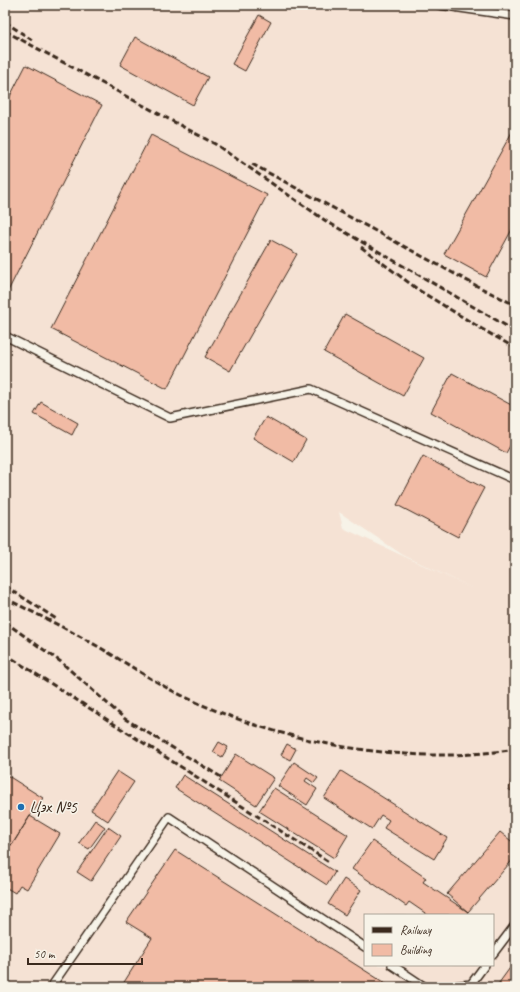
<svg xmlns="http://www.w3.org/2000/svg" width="520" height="992" font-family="Caveat,sans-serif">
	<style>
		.built { fill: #f5e2d4; fill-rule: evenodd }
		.building { fill: #f1bba5; stroke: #3b2a1e }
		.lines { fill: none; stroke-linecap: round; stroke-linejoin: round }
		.lane-casing { stroke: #3b2a1e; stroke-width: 10 }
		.lane { stroke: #f7f3e8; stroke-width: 7 }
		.rail { stroke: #3b2a1e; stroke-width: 3; stroke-dasharray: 6 3; stroke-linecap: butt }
		.poi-dot { fill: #1f6fb2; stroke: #f7f3e8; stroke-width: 1.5 }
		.labels { text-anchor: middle; stroke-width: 3; stroke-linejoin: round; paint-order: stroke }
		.poi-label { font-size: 17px; fill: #3b2a1e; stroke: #f7f3e8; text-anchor: start }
	</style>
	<rect width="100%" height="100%" fill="#f7f3e8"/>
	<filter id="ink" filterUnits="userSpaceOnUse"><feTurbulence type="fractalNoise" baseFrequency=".025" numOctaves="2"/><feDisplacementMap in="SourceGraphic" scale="8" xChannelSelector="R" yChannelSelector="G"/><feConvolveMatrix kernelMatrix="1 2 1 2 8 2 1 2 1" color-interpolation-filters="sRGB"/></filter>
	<g filter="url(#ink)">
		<!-- built -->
		<path class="built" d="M 5,5 L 515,5 L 515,987 L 5,987 ZM 339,512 L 403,555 L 474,589 L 343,528 ZM 365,915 L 493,915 L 493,965 L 365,965 Z"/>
		<!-- building -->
		<path class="building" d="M 259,15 L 271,22 L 245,71 L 232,64 Z
			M 135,37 L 208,77 L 193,105 L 120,65 Z
			M 26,65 L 102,105 L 5,297 L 5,106 Z
			M 512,132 L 515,133 L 515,224 L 486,277 L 444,254 Z
			M 151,135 L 267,195 L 167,389 L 51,329 Z
			M 271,240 L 297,254 L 230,371 L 205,357 Z
			M 345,314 L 424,358 L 403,396 L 324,352 Z
			M 452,373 L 515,407 L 515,437 L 506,453 L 431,412 Z
			M 41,402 L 78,423 L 72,435 L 34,414 Z
			M 266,417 L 306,440 L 294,462 L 253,438 Z
			M 423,456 L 484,488 L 458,537 L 397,505 Z
			M 219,742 L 228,747 L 222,757 L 213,752 Z
			M 287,744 L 296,749 L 290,760 L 281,755 Z
			M 236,754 L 274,778 L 256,805 L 219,781 Z
			M 294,762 L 318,778 L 314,783 L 307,778 L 305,781 L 317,789 L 307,805 L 278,786 Z
			M 514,768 L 515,768 L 515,791 L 509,790 Z
			M 117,771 L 134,782 L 108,821 L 91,810 Z
			M 341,771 L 447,838 L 434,859 L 384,828 L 389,820 L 381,815 L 372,829 L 324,798 Z
			M 5,774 L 43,798 L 30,816 L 12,845 L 5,841 Z
			M 183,775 L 335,872 L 327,885 L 175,788 Z
			M 274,788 L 348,835 L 334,858 L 259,811 Z
			M 30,816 L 60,834 L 27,889 L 20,885 L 15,893 L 5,887 L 5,841 L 12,845 Z
			M 95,820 L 105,827 L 89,849 L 79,843 Z
			M 108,827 L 121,836 L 91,881 L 77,872 Z
			M 500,832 L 515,844 L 515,857 L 468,912 L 447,894 Z
			M 372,841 L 426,878 L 423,882 L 468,912 L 466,915 L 428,915 L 409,902 L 406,906 L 352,869 Z
			M 175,850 L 391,987 L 121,987 L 152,938 L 126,922 Z
			M 344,879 L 361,890 L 345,915 L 328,904 Z
			M 515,961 L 515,987 L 496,987 Z"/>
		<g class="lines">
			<!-- lane casing -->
			<g class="lane-casing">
				<path id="lane" d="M 439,5 L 515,16
					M 5,336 L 170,418 L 311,389 L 515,480
					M 493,954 L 515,925
					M 392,965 L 425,987
					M 51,987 L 169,817 L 365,947
					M 446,987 L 471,984 L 485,965"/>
			</g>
			<!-- lane -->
			<use href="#lane" class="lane"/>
			<!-- rail -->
			<path class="rail" d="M 5,22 L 32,40
				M 5,31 L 215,144 L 326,221 L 515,331
				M 252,164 L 477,286 L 515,305
				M 361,247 L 420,291 L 482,329 L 515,348
				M 5,586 L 58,620
				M 5,598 C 40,616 76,633 109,653 C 129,665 149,678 169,689 C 268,741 404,768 515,749
				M 5,622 L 61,662 L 125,719 L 221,777
				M 5,654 L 329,862"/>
		</g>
	</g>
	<!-- markers -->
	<circle class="poi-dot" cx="21" cy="807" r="4"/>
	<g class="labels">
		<!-- poi labels -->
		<g class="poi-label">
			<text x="29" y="813">Цэх №5</text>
		</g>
	</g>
	<!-- margin -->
	<rect width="520" height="992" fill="none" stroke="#f7f3e8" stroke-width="20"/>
	<rect x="10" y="10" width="500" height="972" fill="none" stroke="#3b2a1e" stroke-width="1.5" filter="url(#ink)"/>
	<!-- legend -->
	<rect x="364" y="914" width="130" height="52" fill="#f7f3e8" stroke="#aca397"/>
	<rect x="372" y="927" width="20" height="6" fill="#3b2a1e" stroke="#aca397"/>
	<text x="400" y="934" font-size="12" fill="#3b2a1e">Railway</text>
	<rect x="372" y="944" width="20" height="12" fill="#f1bba5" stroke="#aca397"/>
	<text x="400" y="954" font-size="12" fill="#3b2a1e">Building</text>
	<!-- scale -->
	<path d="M28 958v6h114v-6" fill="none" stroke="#3b2a1e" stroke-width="2"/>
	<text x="34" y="958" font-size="12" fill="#3b2a1e" stroke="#f7f3e8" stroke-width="3" paint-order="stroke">50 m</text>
</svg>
